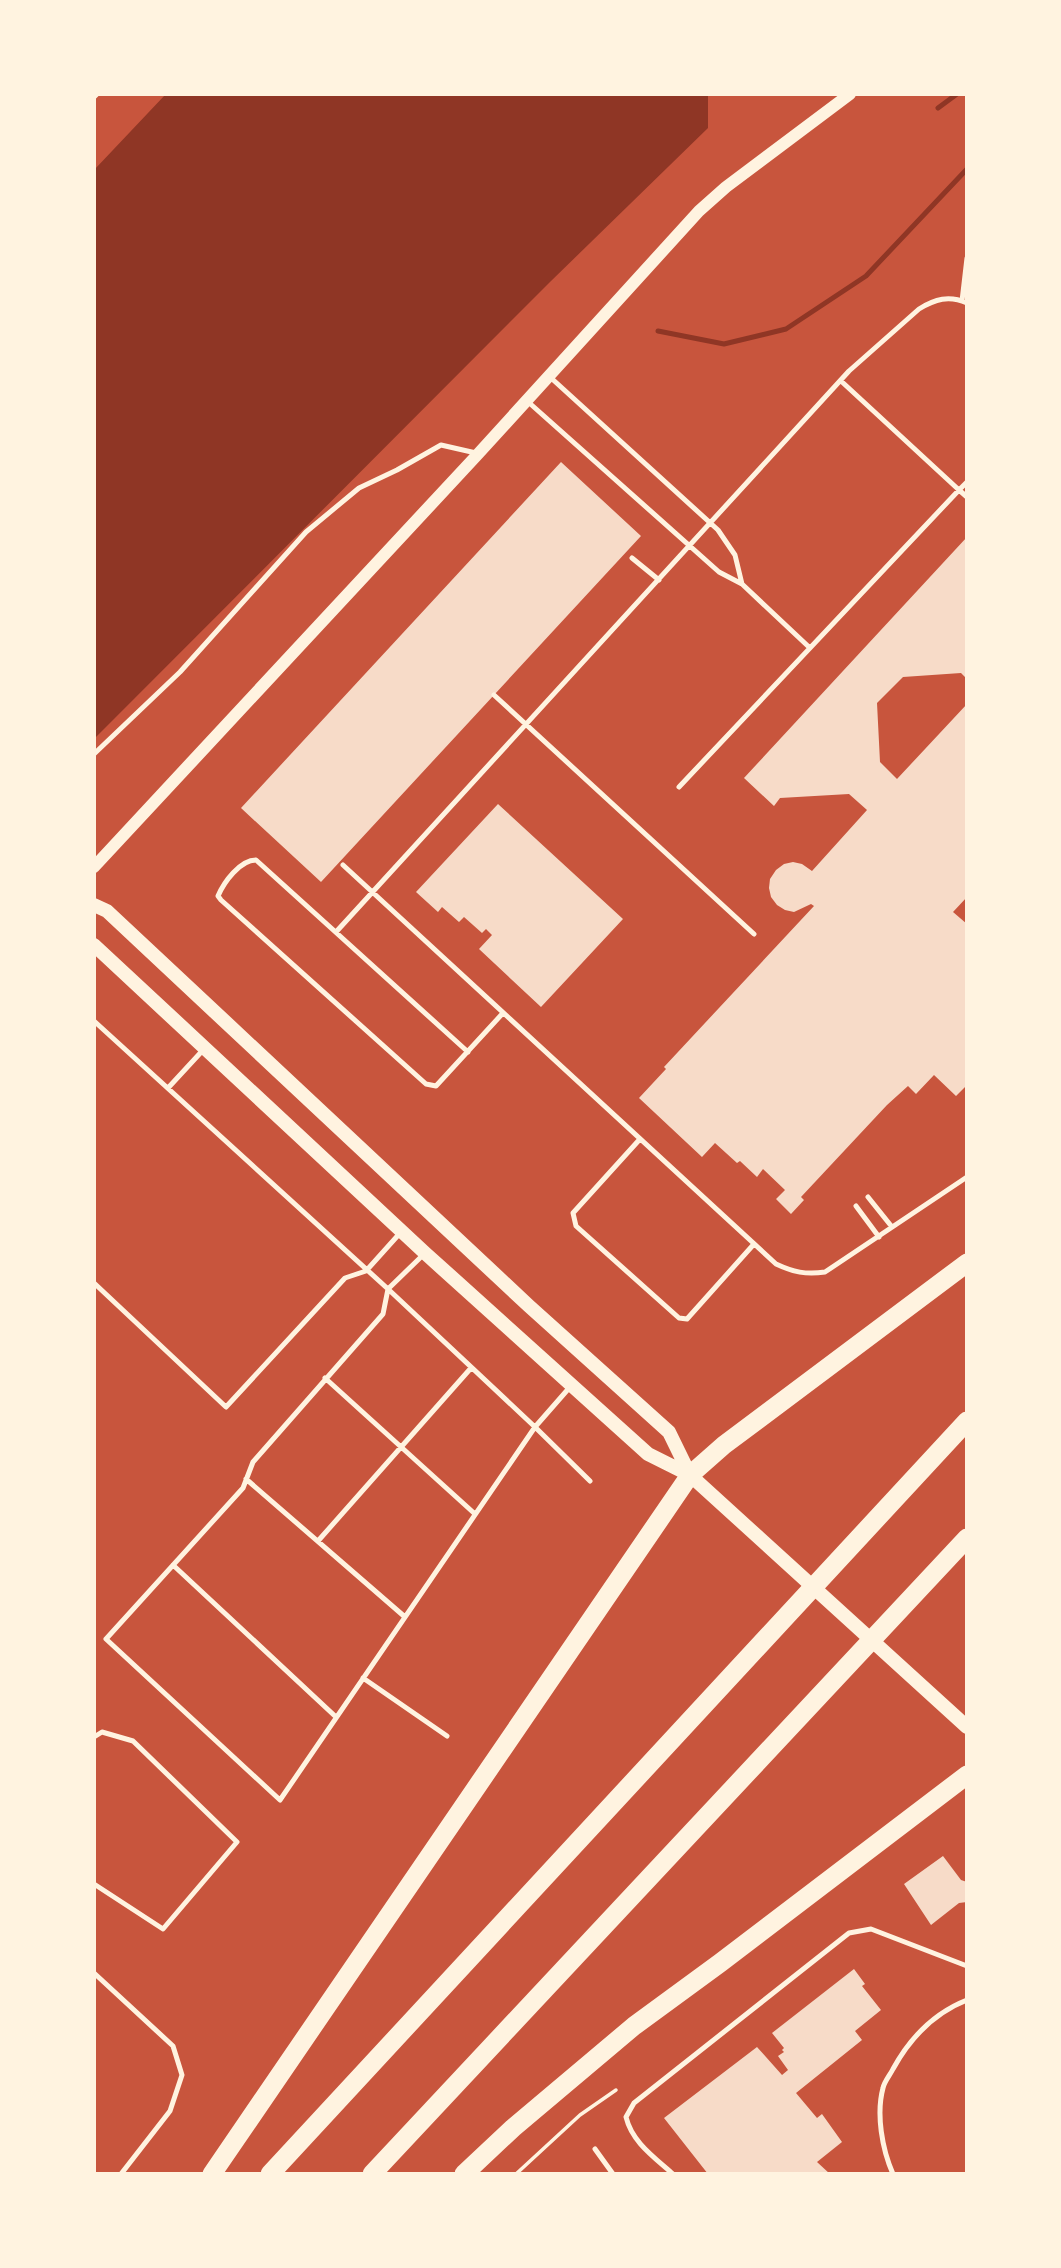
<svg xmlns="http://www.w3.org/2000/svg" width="1061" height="2268" font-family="Karla,sans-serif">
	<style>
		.water { fill: #8f3625 }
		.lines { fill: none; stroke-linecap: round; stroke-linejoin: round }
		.stream { stroke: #8f3625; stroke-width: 5 }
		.building { fill: #f7dbc8 }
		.path { stroke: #fff3e0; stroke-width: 3.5 }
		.service { stroke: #fff3e0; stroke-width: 5 }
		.tertiary { stroke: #fff3e0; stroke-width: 12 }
		.secondary { stroke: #fff3e0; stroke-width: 14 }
		.motorway { stroke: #fff3e0; stroke-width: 19 }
	</style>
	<rect width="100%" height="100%" fill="#c8553d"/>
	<!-- water -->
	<path class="water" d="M 165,95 L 708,95 L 708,128 L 550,282 L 95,738 L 95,169 Z"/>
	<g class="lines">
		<!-- stream -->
		<path class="stream" d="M 938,108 L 957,94
			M 658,331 L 724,344 L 786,329 L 866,276 L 967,169"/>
	</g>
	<!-- building -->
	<path class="building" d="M 561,462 L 641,536 L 321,882 L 241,808 Z
		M 967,537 L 967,679 L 961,673 L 903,677 L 877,703 L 880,762 L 897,779 L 967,704 L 967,897 L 953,912 L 967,924 L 967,1085 L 956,1096 L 934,1075 L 916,1094 L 908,1086 L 887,1105 L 801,1197 L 804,1200 L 791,1214 L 776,1199 L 785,1190 L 763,1169 L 757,1177 L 740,1161 L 737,1163 L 715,1143 L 702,1157 L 639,1098 L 666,1069 L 664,1067 L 814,906 L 811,904 L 794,912 L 785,910 L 777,905 L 771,897 L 769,888 L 770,879 L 776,870 L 784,864 L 793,862 L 802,864 L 812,871 L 867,810 L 849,794 L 780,798 L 774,806 L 744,778 Z
		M 498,804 L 623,919 L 541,1007 L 479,949 L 492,935 L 486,929 L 482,933 L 464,917 L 459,922 L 442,907 L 438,912 L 416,892 Z
		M 943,1856 L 961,1880 L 967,1882 L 967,1902 L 959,1903 L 931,1925 L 904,1884 Z
		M 854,1969 L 865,1984 L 862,1986 L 881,2010 L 855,2031 L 862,2040 L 796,2093 L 817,2118 L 822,2114 L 842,2142 L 817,2162 L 830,2174 L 708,2174 L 664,2118 L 757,2047 L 782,2075 L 788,2070 L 778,2056 L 784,2052 L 782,2050 L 784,2048 L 772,2033 Z"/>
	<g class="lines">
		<!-- path -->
		<path class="path" d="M 516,2174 L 580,2115 L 616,2090"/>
		<!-- service -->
		<path class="service" d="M 94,97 L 97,94
			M 962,301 L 967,258
			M 550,377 L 718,530 L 735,555 L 742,584
			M 841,381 L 959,490 L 967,482
			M 526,400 L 719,572 L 742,584 L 810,648
			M 632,558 L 659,580
			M 494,695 L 754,934
			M 94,754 L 180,672 L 306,532 L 359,488 L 397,470 L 441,445 L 476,453
			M 679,787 L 959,490 L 967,497
			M 343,865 L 776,1264 C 793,1272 806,1275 825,1272 L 967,1177
			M 336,932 L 849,371 L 919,309 C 935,299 949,295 967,303
			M 94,1021 L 388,1289 L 535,1427 L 280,1800 L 106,1639 L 243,1488 L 253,1462 L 383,1314 L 388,1289 L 423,1255
			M 468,1052 L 256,860 C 240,860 224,882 218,896 L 221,900 L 426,1084 L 436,1086 L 503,1013
			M 168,1088 L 204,1049
			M 640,1139 L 573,1213 L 576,1226 L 679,1318 L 687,1319 L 754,1244
			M 868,1197 L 892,1227
			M 856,1206 L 879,1237
			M 94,1283 L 226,1407 L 345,1278 L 366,1271 L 401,1232
			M 325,1378 L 475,1514
			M 570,1387 L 535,1427 L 590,1481
			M 246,1479 L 405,1617
			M 318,1541 L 471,1368
			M 173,1565 L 336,1717
			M 363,1678 L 447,1736
			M 94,1737 L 102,1732 L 133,1741 L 237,1842 L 163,1929 L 94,1884
			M 94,1973 L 173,2046 L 182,2075 L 170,2111 L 121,2174
			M 595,2149 L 613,2174
			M 673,2174 C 654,2157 632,2142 626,2117 L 634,2103 L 849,1933 L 871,1929 L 967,1966
			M 893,2174 C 882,2149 876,2114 883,2088 C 884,2082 890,2075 893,2069 C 910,2038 934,2013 967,2000"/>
		<!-- tertiary -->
		<path class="tertiary" d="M 94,867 L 478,454 L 699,211 L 726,187 L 850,94"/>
		<!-- secondary -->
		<path class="secondary" d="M 94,905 L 107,911 L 529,1306 L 669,1432 L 690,1475
			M 94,945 L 425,1253 L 648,1454 L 690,1475 L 967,1727"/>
		<!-- motorway -->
		<path class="motorway" d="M 212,2174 L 690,1475 L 724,1445 L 967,1263
			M 270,2174 L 967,1421
			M 372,2174 L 967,1538
			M 464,2174 L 513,2128 L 634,2026 L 720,1963 L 967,1775"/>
	</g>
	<!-- border -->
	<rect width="1061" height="2268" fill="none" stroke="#fff3e0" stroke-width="192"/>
</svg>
